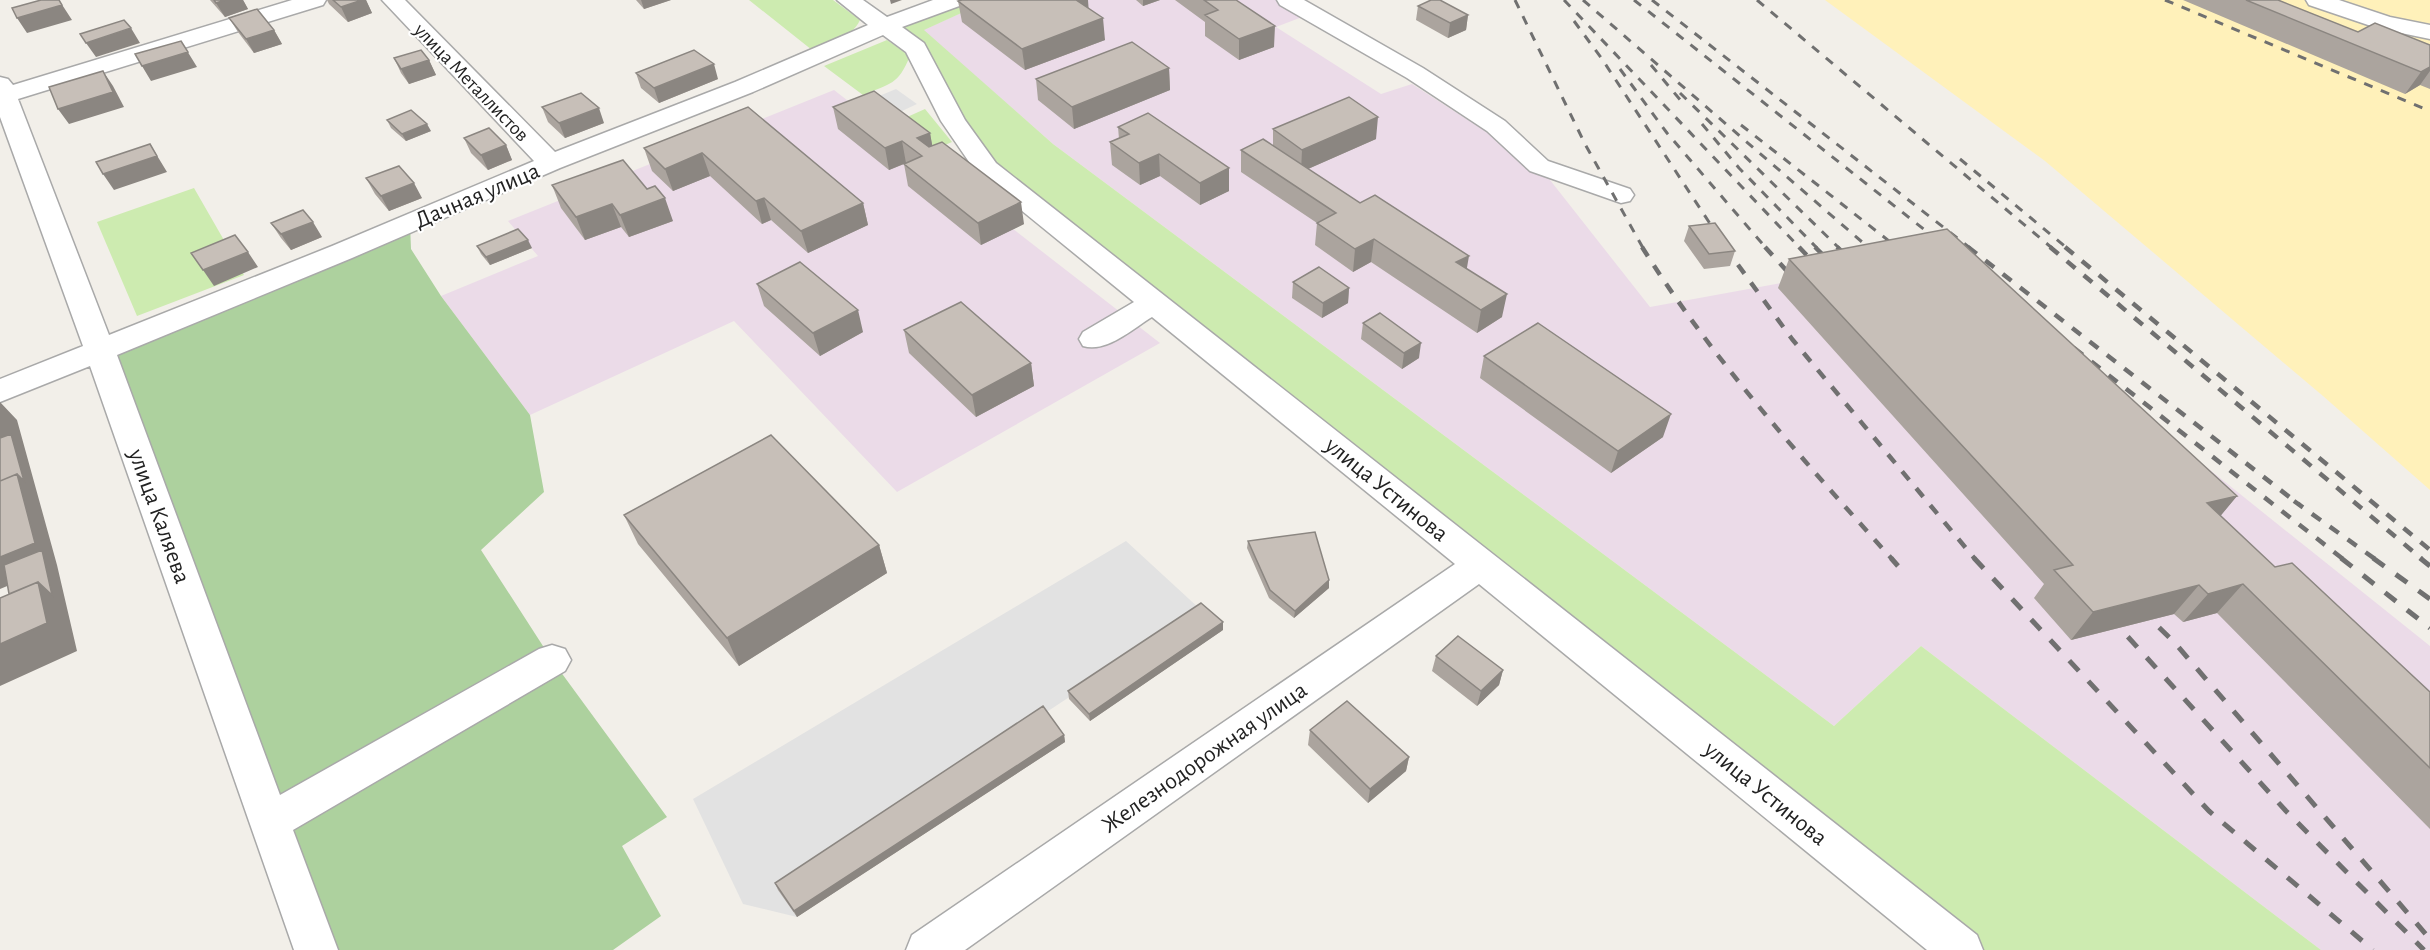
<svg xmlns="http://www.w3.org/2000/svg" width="2430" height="950" font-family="'Alegreya Sans',sans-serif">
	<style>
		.industrial { fill: #ebdbe8 }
		.grass { fill: #cdebb0 }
		.forest { fill: #add19e }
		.sand { fill: #fff1ba }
		.parking { fill: #e2e2e2 }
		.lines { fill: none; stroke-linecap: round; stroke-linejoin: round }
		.minor-casing { stroke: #a9a9a9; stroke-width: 3 }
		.minor { fill: #fff; fill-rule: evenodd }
		.rail-far2 { stroke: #707070; stroke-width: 3; stroke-dasharray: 9 9; stroke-linecap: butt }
		.rail-far1 { stroke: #707070; stroke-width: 4.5; stroke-dasharray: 11 11; stroke-linecap: butt }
		.rail { stroke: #707070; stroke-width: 5; stroke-dasharray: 14 14; stroke-linecap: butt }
		.wall { fill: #aba49e }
		.shaded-wall { fill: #8b8681 }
		.building { fill: #c7bfb8; stroke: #8b8681; stroke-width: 1.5 }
		.labels { text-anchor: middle; stroke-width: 4.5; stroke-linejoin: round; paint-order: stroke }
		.far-street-label { font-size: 20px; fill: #222; stroke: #fff }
		.street-label { font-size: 24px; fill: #222; stroke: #fff }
	</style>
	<rect width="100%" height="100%" fill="#f2efe9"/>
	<!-- industrial -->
	<path class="industrial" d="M 990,0 L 1283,0 L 1310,14 L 1276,27 L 1381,94 L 1412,84 L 1539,166 L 1650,307 L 1940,254 L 2430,646 L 2430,950 L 2321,950 L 1921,646 L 1834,726 L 1053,144 L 923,30 Z
		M 834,90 L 1160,343 L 897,492 L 734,321 L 530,415 L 441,296 L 538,256 L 508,221 Z"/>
	<!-- grass -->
	<path class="grass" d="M 749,0 L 833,0 L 860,20 C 851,39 830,43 812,50 Z
		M 963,0 L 990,0 L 924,30 L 1053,144 L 1834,726 L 1921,646 L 2321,950 L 1961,950 L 987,169 L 890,26 Z
		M 887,40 L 910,56 C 898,85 891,83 863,95 L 824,66 Z
		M 925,109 L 952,142 L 933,150 L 896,122 Z
		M 194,188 L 244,275 L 137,316 L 97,222 Z"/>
	<!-- forest -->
	<path class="forest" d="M 410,224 L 411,249 L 441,296 L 530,415 L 544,492 L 481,550 L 552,660 L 667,817 L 622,846 L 661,916 L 613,950 L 316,950 L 100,351 Z"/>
	<!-- sand -->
	<path class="sand" d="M 1825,0 L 2430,0 L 2430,490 L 2323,396 L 2045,161 Z"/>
	<!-- parking -->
	<path class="parking" d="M 896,89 L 917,104 L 889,117 L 867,101 Z
		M 1126,541 L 1201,610 L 779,889 L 797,917 L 743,904 L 693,799 Z"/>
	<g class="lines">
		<!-- minor casing -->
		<g class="minor-casing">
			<path id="minor" d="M 292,0 L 326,0 L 323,5 L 18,99 L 109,335 L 332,246 L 534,161 L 382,0 L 405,0 L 555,152 L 735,82 L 868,25 L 837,0 L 863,0 L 887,17 L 933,0 L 965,0 L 962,5 L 902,27 L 924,43 L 965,120 L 996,163 L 1977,935 L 1983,950 L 1927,950 L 1479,584 L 965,950 L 906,950 L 912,935 L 1455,564 L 1152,317 C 1132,329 1107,353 1083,346 L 1079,339 L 1083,332 L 1134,302 L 978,175 L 941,121 L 906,52 L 883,35 L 753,92 L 560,168 L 352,258 L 117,355 L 280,795 L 539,649 L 552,645 L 565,649 L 571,660 L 565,671 L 293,830 L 338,950 L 294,950 L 90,366 L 0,402 L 0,379 L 83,346 L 0,117 L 0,77 L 8,79 L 13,85 Z
				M 1277,0 L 1304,0 L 1423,68 L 1505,121 L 1548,161 L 1630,189 L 1634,195 L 1630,201 L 1621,203 L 1530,171 L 1487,131 L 1407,78 L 1280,5 Z
				M 2306,0 L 2339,0 L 2390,17 L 2430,25 L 2430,39 L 2377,28 L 2309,5 Z"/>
		</g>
		<!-- minor -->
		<use href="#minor" class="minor"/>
		<!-- rail-far2 -->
		<path class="rail-far2" d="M 1515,0 L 1585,144 L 1643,248
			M 1564,0 L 1800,248
			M 1583,0 L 1869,248
			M 1634,0 L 1940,242
			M 1652,0 L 1970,248
			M 1757,0 L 2052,248
			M 2165,0 L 2430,111
			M 1574,21 L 1602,59 L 1726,248
			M 1651,65 L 1682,102
			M 1620,69 L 1667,133 L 1766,248
			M 1680,93 L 1839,248
			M 1702,124 L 1739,168 L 1817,248
			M 1741,125 L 1898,248
			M 1960,159 L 2067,248"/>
		<!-- rail-far1 -->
		<path class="rail-far1" d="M 1642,247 C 1713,360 1803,460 1892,559
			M 1725,247 L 1792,339 L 1975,559
			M 1765,247 L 1796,281
			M 1799,247 L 1818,267
			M 1815,247 L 1833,265
			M 1837,247 L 1852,261
			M 1867,247 L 1878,256
			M 1897,247 L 1902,251
			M 1968,247 L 2301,506
			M 2050,247 L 2422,559
			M 2065,247 L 2430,550
			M 2074,348 L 2343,559
			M 2294,501 L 2375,559"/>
		<!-- rail -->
		<path class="rail" d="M 1891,558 L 1898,566
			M 1974,558 L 2209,811 L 2373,950
			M 2341,558 L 2430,628
			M 2373,558 L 2430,599
			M 2420,558 L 2430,566
			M 2139,608 L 2174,642 L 2430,939
			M 2109,616 L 2286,811 L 2424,950"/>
	</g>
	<!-- wall -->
	<path class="wall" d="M 210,0 L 243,0 L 248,9 L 225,17 Z
		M 327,0 L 366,0 L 372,13 L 348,22 L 329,4 Z
		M 636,0 L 671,0 L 644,9 Z
		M 962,0 L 1088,0 L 1088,8 L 1105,40 L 1025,70 L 962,22 L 958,1 Z
		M 1136,0 L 1160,0 L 1143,6 Z
		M 1175,0 L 1236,0 L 1274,47 L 1239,60 L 1205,36 L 1205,22 Z
		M 2183,0 L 2278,0 L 2358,32 L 2430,45 L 2430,89 L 2420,85 L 2405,94 Z
		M 1418,6 L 1468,15 L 1466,30 L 1448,38 L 1416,20 Z
		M 229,18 L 274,30 L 282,44 L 254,53 L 238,32 Z
		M 394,58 L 429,60 L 436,75 L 409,84 L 401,73 Z
		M 1169,68 L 1170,90 L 1074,129 L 1038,100 L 1036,79 Z
		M 636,73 L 718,79 L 659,103 L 641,88 Z
		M 542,107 L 604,123 L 565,138 L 548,122 Z
		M 748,107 L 863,203 L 868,225 L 808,253 L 771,220 L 762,224 L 710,176 L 673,191 L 652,171 L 644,148 Z
		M 833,107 L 930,133 L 932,146 L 1024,224 L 981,245 L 908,186 L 904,164 L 889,170 L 838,129 Z
		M 387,120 L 431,131 L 406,141 L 391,128 Z
		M 1118,127 L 1229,168 L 1229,191 L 1200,205 L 1160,176 L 1140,185 L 1112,165 L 1110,142 L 1119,139 Z
		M 1273,129 L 1376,139 L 1308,169 L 1360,203 L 1466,269 L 1502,317 L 1477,333 L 1371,262 L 1353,272 L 1315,245 L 1317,223 L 1241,172 L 1241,150 L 1273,145 Z
		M 464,138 L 506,145 L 512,160 L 488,170 L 471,153 Z
		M 366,178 L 422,198 L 389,211 L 375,194 Z
		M 552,185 L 673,221 L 629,237 L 621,227 L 585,240 L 561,208 Z
		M 271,223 L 322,237 L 291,250 L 281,238 Z
		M 1689,226 L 1735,251 L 1730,266 L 1704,269 L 1684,241 Z
		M 477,246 L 532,248 L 490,265 L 481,254 Z
		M 1789,259 L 2237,496 L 2220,516 L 2275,567 L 2430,692 L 2430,829 L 2217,613 L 2183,622 L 2174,614 L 2071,640 L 2034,598 L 2044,584 L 1778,288 Z
		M 1293,282 L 1349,288 L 1348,303 L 1322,318 L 1292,298 Z
		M 757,284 L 863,332 L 820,356 L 764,306 Z
		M 1363,323 L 1419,358 L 1402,369 L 1361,339 Z
		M 904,330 L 1031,363 L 1034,386 L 976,417 L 909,353 Z
		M 1484,356 L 1663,437 L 1611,473 L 1480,378 Z
		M 624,515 L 879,545 L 887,573 L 739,666 L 638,544 Z
		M 1248,541 L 1329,588 L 1294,618 L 1269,598 L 1247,548 Z
		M 1223,630 L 1090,721 L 1069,699 L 1068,691 Z
		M 1436,656 L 1503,670 L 1499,685 L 1477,706 L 1432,671 Z
		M 1310,730 L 1409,757 L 1406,771 L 1368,803 L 1308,745 Z
		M 1064,735 L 1065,742 L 797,917 L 778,890 L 775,883 Z"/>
	<!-- shaded-wall -->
	<path class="shaded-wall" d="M 59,0 L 72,20 L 27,33 L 17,18 Z
		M 225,0 L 243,0 L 248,9 L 225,17 L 216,3 Z
		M 362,0 L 366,0 L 372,13 L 348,22 L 341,7 Z
		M 641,0 L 671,0 L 644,9 Z
		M 890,0 L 902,0 L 891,4 Z
		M 1074,0 L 1088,0 L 1089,14 Z
		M 1143,0 L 1160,0 L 1143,6 Z
		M 1468,15 L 1466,30 L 1448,38 L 1450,23 Z
		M 1103,18 L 1105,40 L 1025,70 L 1022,49 Z
		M 1275,26 L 1274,47 L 1239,60 L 1239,39 Z
		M 131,28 L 140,43 L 96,57 L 86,43 Z
		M 274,30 L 282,44 L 254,53 L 246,39 Z
		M 181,41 L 197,67 L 151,81 L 142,66 Z
		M 429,60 L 436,75 L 409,84 L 401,69 Z
		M 714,64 L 718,79 L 659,103 L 654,88 Z
		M 2430,67 L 2430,71 L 2420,85 L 2405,94 L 2421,72 Z
		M 1169,68 L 1170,90 L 1074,129 L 1072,107 Z
		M 103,71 L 113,86 L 124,107 L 69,124 L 58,109 Z
		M 599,108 L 604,123 L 565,138 L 559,123 Z
		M 1378,117 L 1376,139 L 1301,172 L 1302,150 Z
		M 427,124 L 431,131 L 406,141 L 402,134 Z
		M 930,133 L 934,155 L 917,138 Z
		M 902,141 L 906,163 L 889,170 L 885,148 Z
		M 150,144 L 167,172 L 114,190 L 103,174 Z
		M 506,145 L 512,160 L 488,170 L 481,155 Z
		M 702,153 L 710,176 L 673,191 L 665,169 Z
		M 1159,154 L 1160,176 L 1140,185 L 1139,163 Z
		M 1229,168 L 1229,191 L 1200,205 L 1200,183 Z
		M 414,183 L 422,198 L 389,211 L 381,196 Z
		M 665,198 L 673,221 L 629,237 L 620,215 Z
		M 764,198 L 771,220 L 762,224 L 756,201 Z
		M 1021,202 L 1024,224 L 981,245 L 978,223 Z
		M 863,203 L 868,225 L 808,253 L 801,231 Z
		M 612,204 L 621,227 L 585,240 L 576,217 Z
		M 313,222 L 322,237 L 291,250 L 281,234 Z
		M 1374,239 L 1371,262 L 1353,272 L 1355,249 Z
		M 528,240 L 532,248 L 490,265 L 486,257 Z
		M 248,252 L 258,267 L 214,286 L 203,270 Z
		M 1469,256 L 1465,279 L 1456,262 Z
		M 1349,288 L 1348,303 L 1322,318 L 1323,303 Z
		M 1507,294 L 1502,317 L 1477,333 L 1481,310 Z
		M 858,310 L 863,332 L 820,356 L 813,333 Z
		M 1421,343 L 1419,358 L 1402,369 L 1404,353 Z
		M 1031,363 L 1034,386 L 976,417 L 972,395 Z
		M 0,402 L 17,420 L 57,565 L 77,651 L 0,686 L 0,644 L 46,570 L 0,589 L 0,557 L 17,474 L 16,453 L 0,460 Z
		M 1671,414 L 1663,437 L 1611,473 L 1618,451 Z
		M 2237,496 L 2213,525 L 2207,503 Z
		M 879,545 L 887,573 L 739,666 L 727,638 Z
		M 1329,580 L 1329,588 L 1294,618 L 1295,611 Z
		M 2243,584 L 2217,613 L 2183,622 L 2208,594 Z
		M 2199,585 L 2174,614 L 2071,640 L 2093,612 Z
		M 1223,622 L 1223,630 L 1090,721 L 1089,714 Z
		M 1503,670 L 1499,685 L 1477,706 L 1481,691 Z
		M 1064,735 L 1065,742 L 797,917 L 794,911 Z
		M 1409,757 L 1406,771 L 1368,803 L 1370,789 Z"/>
	<!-- building -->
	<path class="building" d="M 41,0 L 59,0 L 62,5 L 17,18 L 12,8 Z
		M 214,0 L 225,0 L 216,3 Z
		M 333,0 L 362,0 L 341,7 Z
		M 962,0 L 1076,0 L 1103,18 L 1022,49 L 958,1 Z
		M 1204,0 L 1236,0 L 1275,26 L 1239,39 L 1205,15 L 1218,10 Z
		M 1431,0 L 1440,0 L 1468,15 L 1450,23 L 1418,6 Z
		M 2246,0 L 2278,0 L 2358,32 L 2375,23 L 2430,45 L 2430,67 L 2421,72 Z
		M 257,9 L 274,30 L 246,39 L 229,18 Z
		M 124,20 L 131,28 L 86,43 L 80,34 Z
		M 181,41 L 188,52 L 142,66 L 135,54 Z
		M 1132,42 L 1169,68 L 1072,107 L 1036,79 Z
		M 421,50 L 429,60 L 401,69 L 394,58 Z
		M 694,50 L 714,64 L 654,88 L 636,73 Z
		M 103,71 L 113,92 L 58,109 L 49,87 Z
		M 874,91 L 930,133 L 917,138 L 929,147 L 942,142 L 1021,202 L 978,223 L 904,164 L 922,156 L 902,141 L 885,148 L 833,107 Z
		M 581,93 L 599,108 L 559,123 L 542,107 Z
		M 1349,97 L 1378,117 L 1302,150 L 1273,129 Z
		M 748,107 L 863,203 L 801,231 L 764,198 L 756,201 L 702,153 L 665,169 L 644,148 Z
		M 411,110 L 427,124 L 402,134 L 387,120 Z
		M 1148,113 L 1229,168 L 1200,183 L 1159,154 L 1139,163 L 1110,142 L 1129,134 L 1118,127 Z
		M 489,128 L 506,145 L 481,155 L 464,138 Z
		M 1263,139 L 1360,203 L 1375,195 L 1469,256 L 1456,262 L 1507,294 L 1481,310 L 1374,239 L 1355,249 L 1317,223 L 1336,213 L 1241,150 Z
		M 150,144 L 157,156 L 103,174 L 96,162 Z
		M 623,160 L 647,189 L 655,186 L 665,198 L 620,215 L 612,204 L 576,217 L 552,185 Z
		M 399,166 L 414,183 L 381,196 L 366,178 Z
		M 303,210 L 313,222 L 281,234 L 271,223 Z
		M 1715,223 L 1735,251 L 1709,254 L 1689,226 Z
		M 518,229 L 528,240 L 486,257 L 477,246 Z
		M 1947,229 L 2237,496 L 2207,503 L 2275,567 L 2292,563 L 2430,692 L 2430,768 L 2243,584 L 2208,594 L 2199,585 L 2093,612 L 2054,570 L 2073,565 L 1789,259 Z
		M 235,235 L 248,252 L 203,270 L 191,253 Z
		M 800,262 L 858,310 L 813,333 L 757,284 Z
		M 1319,267 L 1349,288 L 1323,303 L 1293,282 Z
		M 961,302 L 1031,363 L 972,395 L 904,330 Z
		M 1380,313 L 1421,343 L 1404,353 L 1363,323 Z
		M 1538,323 L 1671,414 L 1618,451 L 1484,356 Z
		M 11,434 L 24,481 L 17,474 L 0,481 L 0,438 Z
		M 771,435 L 879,545 L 727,638 L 624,515 Z
		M 17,474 L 35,543 L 0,557 L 0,481 Z
		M 1315,532 L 1329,580 L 1295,611 L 1270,590 L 1248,541 Z
		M 42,550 L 52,595 L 38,582 L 9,594 L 4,565 Z
		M 38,582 L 47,623 L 0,644 L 0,598 Z
		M 1201,603 L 1223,622 L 1089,714 L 1068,691 Z
		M 1458,636 L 1503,670 L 1481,691 L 1436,656 Z
		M 1347,701 L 1409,757 L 1370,789 L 1310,730 Z
		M 1043,706 L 1064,735 L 794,911 L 775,883 Z"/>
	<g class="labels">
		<!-- far-street labels -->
		<g class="far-street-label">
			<text transform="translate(472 82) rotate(46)" y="7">улица Металлистов</text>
		</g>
		<!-- street labels -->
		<g class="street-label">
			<text transform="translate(477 195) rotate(-23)" y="8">Дачная улица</text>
			<text transform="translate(1387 489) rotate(39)" y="8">улица Устинова</text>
			<text transform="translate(160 516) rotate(70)" y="8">улица Каляева</text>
			<text transform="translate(1204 757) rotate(-35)" y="8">Железнодорожная улица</text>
			<text transform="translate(1766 793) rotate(39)" y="8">улица Устинова</text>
		</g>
	</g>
</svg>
